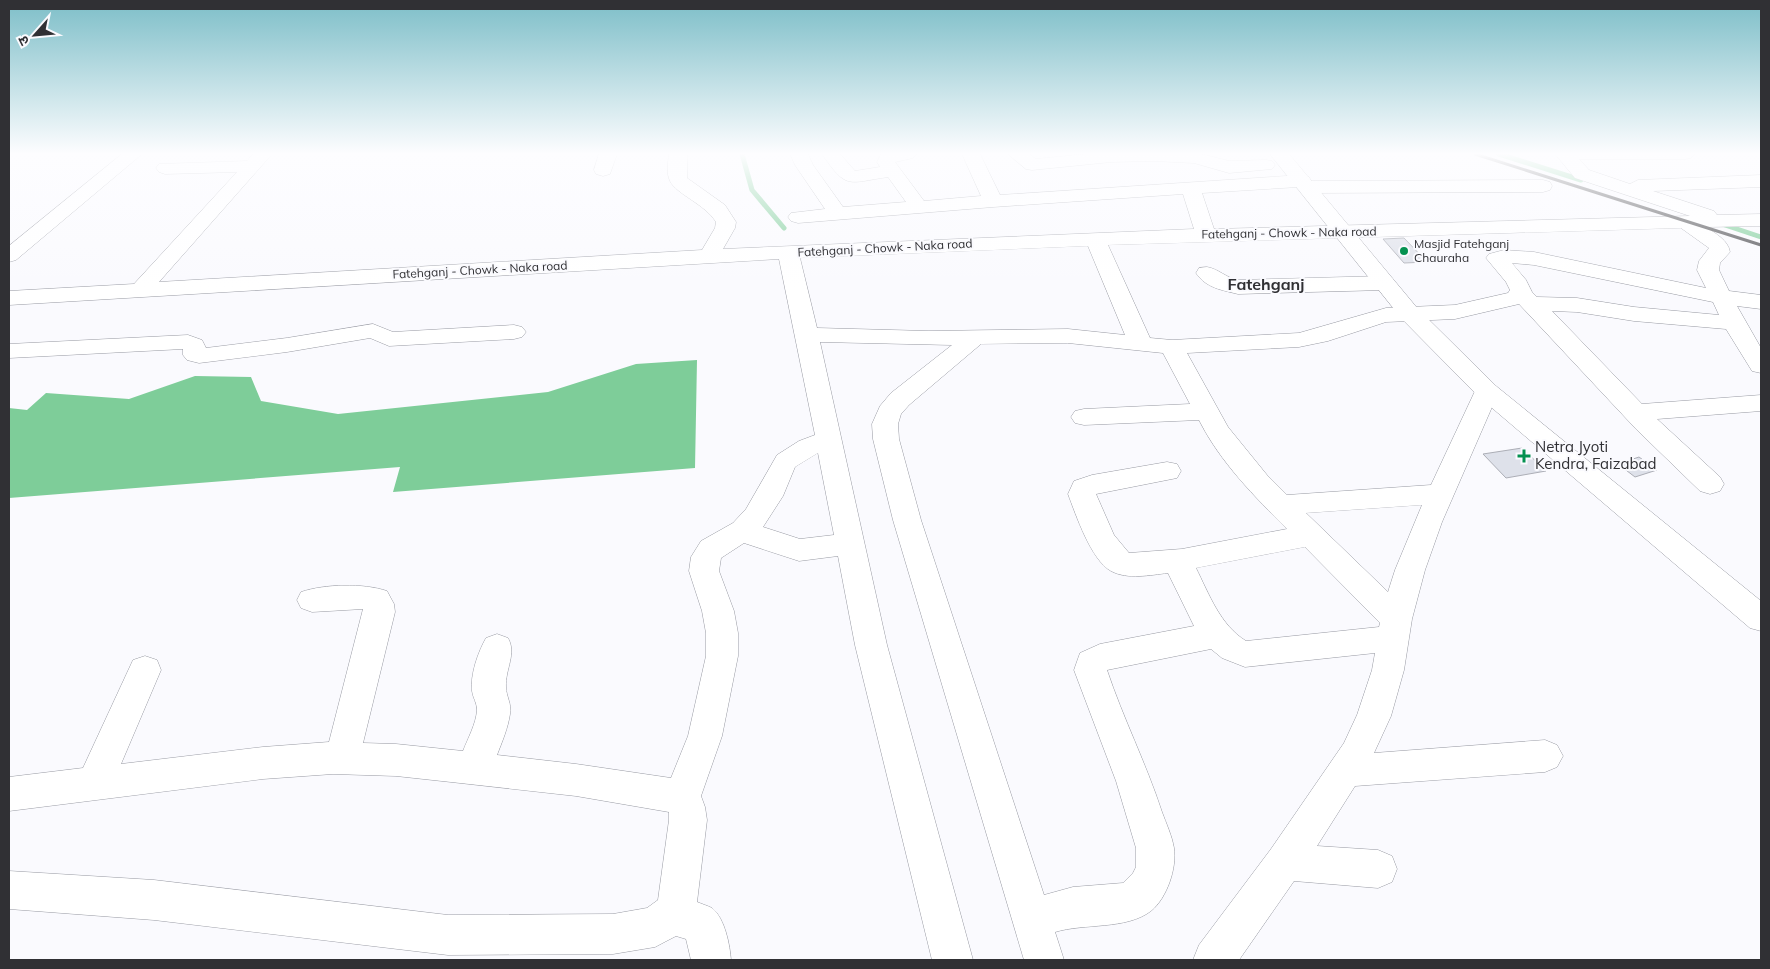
<svg xmlns="http://www.w3.org/2000/svg" width="1770" height="969" font-family="Mulish,'Noto Sans Devanagari',sans-serif">
	<style>
		.water { fill: #7ecd99 }
		.lines { fill: none; stroke-linecap: round; stroke-linejoin: round }
		.stream { stroke: #7ecd99; stroke-width: 5 }
		.building { fill: #dee1ea; stroke: #acaeb6 }
		.minor-casing { stroke: #989aa3; stroke-width: 1 }
		.major-casing { stroke: #989aa3; stroke-width: 1 }
		.minor { fill: #fff; fill-rule: evenodd }
		.major { fill: #fff; fill-rule: evenodd }
		.rail { stroke: #49494d; stroke-width: 3 }
		.poi-dot { fill: #049150; stroke: #fafafe; stroke-width: 2 }
		.labels { text-anchor: middle; stroke-width: 4; stroke-linejoin: round; paint-order: stroke }
		.far-street-label { font-size: 12px; fill: #303034; stroke: #fafafe }
		.far-poi-label { font-size: 12px; fill: #303034; stroke: #fafafe; text-anchor: start }
		.poi-label { font-size: 15px; fill: #303034; stroke: #fafafe; text-anchor: start }
		.far-district-label { font-size: 16px; font-weight: bold; fill: #303034; stroke: #fafafe }
	</style>
	<rect width="100%" height="100%" fill="#fafafe"/>
	<!-- water -->
	<path class="water" d="M 697,360 L 695,468 L 393,492 L 400,467 L 9,498 L 9,408 L 27,410 L 46,393 L 129,399 L 195,376 L 251,377 L 261,401 L 338,414 L 548,392 L 636,364 Z"/>
	<g class="lines">
		<!-- stream -->
		<path class="stream" d="M 742,154 L 752,190 L 784,228
			M 1499,154 L 1581,180
			M 1722,224 L 1761,237"/>
	</g>
	<!-- building -->
	<path class="building" d="M 1404,238 L 1427,262 L 1404,263 L 1383,239 Z
		M 1522,448 L 1546,471 L 1506,478 L 1483,454 Z
		M 1639,457 L 1657,470 L 1635,477 L 1618,464 Z"/>
	<g class="lines">
		<!-- minor casing -->
		<g class="minor-casing">
			<path id="minor" d="M 122,154 L 142,154 L 16,260 L 9,262 L 9,246 Z
				M 253,154 L 272,154 L 159,282 L 702,250 L 715,228 L 716,222 C 705,204 676,194 670,181 C 666,173 668,162 669,154 L 687,154 L 687,178 L 725,205 L 736,222 L 735,228 L 723,249 L 1194,229 L 1183,194 L 993,207 L 798,223 L 791,221 L 788,217 L 791,213 L 825,209 L 795,165 L 790,154 L 808,154 L 813,165 L 843,207 L 906,202 L 888,177 C 847,183 847,190 822,154 L 840,154 L 855,171 L 880,167 L 877,162 L 881,154 L 916,154 L 913,158 L 895,162 L 924,201 L 981,196 L 962,154 L 980,154 L 1000,195 L 1302,175 L 1309,177 L 1311,181 L 1543,180 L 1550,182 L 1552,186 L 1550,190 L 1543,192 L 1307,193 L 1300,191 L 1298,187 L 1202,193 L 1214,229 L 1690,216 L 1575,178 L 1555,154 L 1694,154 L 1691,158 L 1685,159 L 1579,159 L 1589,170 L 1630,184 L 1638,180 L 1761,175 L 1761,187 L 1653,191 L 1714,211 L 1717,215 L 1761,214 L 1761,226 L 1706,227 C 1716,234 1728,240 1730,252 L 1720,263 L 1719,270 L 1729,291 L 1761,295 L 1761,309 L 1737,306 L 1761,348 L 1761,373 L 1752,371 L 1726,329 L 1634,321 L 1577,312 L 1552,311 L 1642,404 L 1761,395 L 1761,411 L 1657,419 L 1720,477 L 1724,484 L 1720,491 L 1710,494 L 1700,491 L 1636,429 L 1519,304 L 1455,319 L 1386,322 L 1328,341 L 1299,347 L 1187,353 L 1228,427 L 1267,475 L 1287,495 L 1431,485 L 1475,391 L 1478,386 L 1487,383 L 1496,386 L 1499,391 L 1442,522 L 1425,570 L 1412,619 L 1404,670 L 1391,716 L 1374,753 L 1545,740 L 1557,745 L 1563,756 L 1557,767 L 1545,772 L 1355,786 L 1317,846 L 1378,850 L 1392,856 L 1397,869 L 1392,882 L 1378,888 L 1294,881 L 1239,960 L 1193,960 L 1199,945 L 1271,849 L 1344,743 L 1357,715 L 1372,670 L 1375,653 L 1245,667 L 1222,658 L 1211,649 L 1107,670 C 1123,718 1146,763 1162,812 C 1166,823 1172,836 1174,848 C 1177,868 1167,898 1151,911 C 1126,930 1085,923 1055,932 L 1064,960 L 1024,960 L 893,520 L 873,439 L 872,424 L 880,406 L 891,393 L 952,345 L 820,342 L 887,645 L 973,960 L 932,960 L 855,645 L 838,556 L 799,561 L 744,543 L 721,558 L 719,571 L 734,611 L 738,633 L 738,656 L 722,736 L 701,796 L 705,807 L 707,820 L 697,902 C 702,904 708,906 712,908 C 725,918 730,946 731,960 L 691,960 L 686,939 L 676,936 L 655,947 L 613,954 L 448,955 L 154,920 L 9,909 L 9,871 L 154,880 L 448,915 L 613,914 L 647,908 L 658,900 L 669,820 L 669,812 L 576,796 L 451,782 L 396,776 L 333,774 L 263,779 L 9,811 L 9,777 L 83,768 L 133,660 L 145,656 L 157,660 L 161,670 L 121,764 L 263,747 L 329,742 L 363,609 L 312,612 L 301,608 L 297,600 L 301,592 C 325,584 363,583 387,591 L 394,604 L 395,612 L 363,743 L 396,744 L 463,751 C 468,738 476,724 477,710 C 477,703 473,698 472,691 C 470,675 478,652 486,638 L 497,634 L 508,638 C 517,654 505,669 506,687 C 506,696 512,704 510,714 C 508,728 502,742 497,755 L 576,764 L 671,778 L 688,736 L 706,656 L 706,633 L 702,611 L 689,571 L 691,557 L 701,541 L 733,523 L 746,509 L 777,455 L 799,441 L 815,435 L 779,259 L 9,305 L 9,291 L 134,284 L 237,172 L 165,174 L 159,172 L 156,168 L 159,164 L 247,161 ZM 1681,228 L 1709,248 L 1699,261 L 1697,270 L 1706,288 L 1534,252 L 1504,250 L 1489,254 L 1486,258 L 1506,282 L 1510,290 L 1508,293 L 1455,305 L 1386,308 L 1299,333 L 1172,340 L 1150,338 L 1108,245 ZM 1088,246 L 1125,335 L 1068,329 L 928,331 L 817,328 L 800,258 ZM 1512,263 L 1534,265 L 1713,302 L 1719,315 L 1634,307 L 1577,298 L 1537,297 L 1532,292 L 1526,280 ZM 1068,343 L 1163,353 L 1190,404 L 1084,409 L 1075,411 L 1071,417 L 1075,423 L 1084,425 L 1199,420 C 1220,462 1255,497 1287,529 L 1182,549 L 1129,553 L 1114,535 L 1096,494 L 1177,478 L 1181,471 L 1177,464 L 1167,462 L 1092,475 L 1074,481 L 1068,494 C 1076,515 1091,560 1111,571 C 1128,580 1150,575 1168,573 L 1194,626 L 1100,644 L 1080,653 L 1074,670 L 1116,781 L 1136,848 L 1136,867 L 1133,873 L 1123,883 L 1073,887 L 1044,895 L 921,520 L 899,439 L 898,424 L 901,414 L 909,405 L 981,344 ZM 818,453 L 834,535 L 800,539 L 763,527 L 783,496 L 795,467 ZM 1422,505 L 1395,570 L 1388,592 L 1306,513 ZM 1305,547 L 1380,623 L 1379,627 L 1246,641 C 1220,625 1209,594 1196,568 Z
				M 599,154 L 617,154 L 610,174 L 603,176 L 596,174 L 594,170 Z
				M 1008,154 L 1029,154 L 1036,159 L 1086,154 L 1201,154 L 1229,161 L 1266,160 L 1272,161 L 1275,165 L 1272,169 L 1229,173 L 1194,163 L 1154,161 L 1111,162 L 1032,170 L 1026,169 Z
				M 1207,267 C 1219,269 1226,278 1238,280 L 1384,276 L 1392,278 L 1395,283 L 1392,288 L 1384,290 L 1238,294 C 1222,290 1206,288 1196,273 L 1199,268 Z
				M 373,324 L 393,332 L 514,325 L 522,327 L 526,332 L 522,337 L 514,339 L 389,346 L 370,338 L 287,352 L 199,363 L 187,360 L 183,355 L 183,349 L 9,358 L 9,344 L 188,335 L 202,340 L 206,348 L 287,338 Z"/>
		</g>
		<!-- major casing -->
		<g class="major-casing">
			<path id="major" d="M 1270,154 L 1289,154 L 1418,309 L 1496,386 L 1761,601 L 1761,631 L 1750,628 L 1478,396 L 1402,319 Z"/>
		</g>
		<!-- minor -->
		<use href="#minor" class="minor"/>
		<!-- major -->
		<use href="#major" class="major"/>
		<!-- rail -->
		<path class="rail" d="M 1475,154 L 1761,245"/>
	</g>
	<!-- sky -->
	<linearGradient id="sky" x2="0" y2="1"><stop stop-color="#7dbec8"/><stop offset="0.53" stop-color="#fdfdff"/><stop offset="1" stop-color="#fdfdff" stop-opacity="0"/></linearGradient>
	<rect width="1770" height="290" fill="url(#sky)"/>
	<!-- markers -->
	<g class="poi-dot">
		<circle cx="1404" cy="251" r="5"/>
		<path d="M1521.5 448.5h5v5h5v5h-5v5h-5v-5h-5v-5h5z"/>
	</g>
	<g class="labels">
		<!-- far-street labels -->
		<g class="far-street-label">
			<text transform="translate(1289 233) rotate(-1)" y="4">Fatehganj - Chowk - Naka road</text>
			<text transform="translate(885 248) rotate(-3)" y="4">Fatehganj - Chowk - Naka road</text>
			<text transform="translate(480 270) rotate(-3)" y="4">Fatehganj - Chowk - Naka road</text>
		</g>
		<!-- far-poi labels -->
		<g class="far-poi-label">
			<text x="1414" y="248">Masjid Fatehganj<tspan x="1414" dy="14">Chauraha</tspan></text>
		</g>
		<!-- poi labels -->
		<g class="poi-label">
			<text x="1535" y="452">Netra Jyoti<tspan x="1535" dy="17">Kendra, Faizabad</tspan></text>
		</g>
		<!-- far-district labels -->
		<g class="far-district-label">
			<text x="1266" y="290">Fatehganj</text>
		</g>
	</g>
	<!-- border -->
	<rect width="1770" height="969" fill="none" stroke="#303034" stroke-width="20"/>
	<!-- north arrow -->
	<g transform="translate(35 35) rotate(243)" stroke="#fafafe" stroke-width="4" paint-order="stroke">
	<path d="M0-4L9 19L0 12L-9 19Z" fill="#303034"/>
	<text y="-8" font-size="14" font-weight="bold" text-anchor="middle" fill="#303034">उ</text>
	</g>
</svg>
